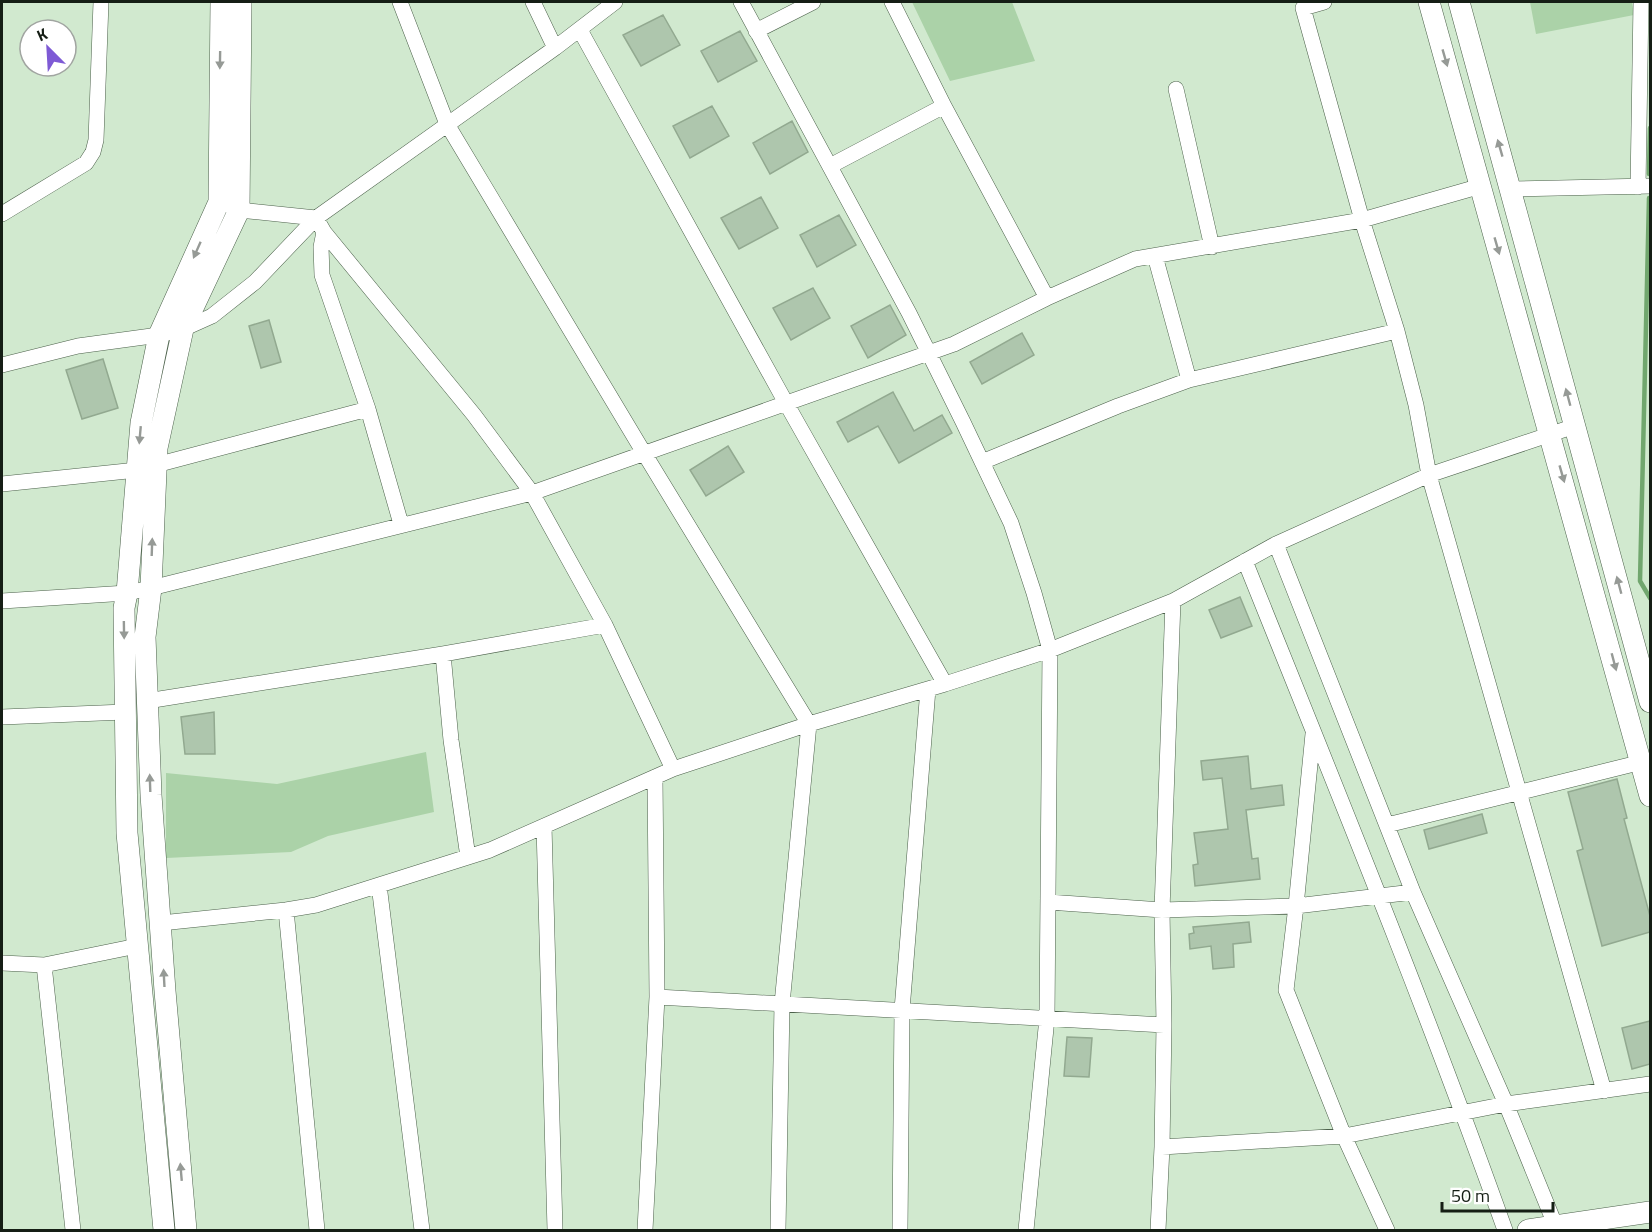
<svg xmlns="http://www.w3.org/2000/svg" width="1652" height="1232" font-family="'Titillium Web',sans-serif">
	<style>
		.green { fill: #abd2a8 }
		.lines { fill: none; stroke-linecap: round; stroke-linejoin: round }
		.stream { stroke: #71a66e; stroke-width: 4.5 }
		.building { fill: #aec6ad; stroke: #92a990; stroke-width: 1.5 }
		.street-casing { stroke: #4c614b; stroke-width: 16 }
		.secondary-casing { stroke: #4c614b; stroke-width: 22 }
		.street { stroke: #fff; stroke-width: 15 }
		.secondary { stroke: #fff; stroke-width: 21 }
		.oneway { fill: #969a96 }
	</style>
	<rect width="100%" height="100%" fill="#d1e9cf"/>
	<!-- green -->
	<path class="green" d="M 912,2 L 1012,2 L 1035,61 L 950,81 Z
		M 1530,2 L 1632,2 L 1634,15 L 1536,34 Z
		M 426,752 L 434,812 L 328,836 L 291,852 L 166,858 L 166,773 L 277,784 Z"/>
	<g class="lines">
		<!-- stream -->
		<path class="stream" d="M 1649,174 L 1650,128
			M 1649,198 L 1640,581 L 1650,598"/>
	</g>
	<!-- building -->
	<path class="building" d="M 663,15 L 680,45 L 641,66 L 623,35 Z
		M 740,31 L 757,61 L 718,82 L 701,51 Z
		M 712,106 L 729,136 L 690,158 L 673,126 Z
		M 792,121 L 808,152 L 770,174 L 753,143 Z
		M 761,197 L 778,228 L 739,249 L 721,218 Z
		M 839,215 L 856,245 L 817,267 L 800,235 Z
		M 813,288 L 830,318 L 791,340 L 773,308 Z
		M 890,305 L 906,335 L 868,358 L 851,326 Z
		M 269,320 L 281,362 L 261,368 L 249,326 Z
		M 1022,333 L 1034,355 L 982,384 L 970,362 Z
		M 103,359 L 118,408 L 82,419 L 66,370 Z
		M 893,392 L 914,431 L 942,415 L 952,433 L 899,463 L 878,426 L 848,442 L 837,422 Z
		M 728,446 L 744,472 L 706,496 L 690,470 Z
		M 1240,597 L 1252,626 L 1221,638 L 1209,610 Z
		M 214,712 L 215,754 L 185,754 L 181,717 Z
		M 1248,756 L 1251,789 L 1282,785 L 1284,805 L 1246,810 L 1252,859 L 1258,858 L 1260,879 L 1195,886 L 1193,865 L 1198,864 L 1194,833 L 1228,829 L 1222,778 L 1203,780 L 1201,761 Z
		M 1617,779 L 1627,818 L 1624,819 L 1650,916 L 1650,932 L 1602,946 L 1577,851 L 1583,849 L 1568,792 Z
		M 1482,814 L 1487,833 L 1429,849 L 1424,830 Z
		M 1249,922 L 1251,942 L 1233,944 L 1234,967 L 1213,969 L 1211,946 L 1190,949 L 1189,934 L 1194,933 L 1193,927 Z
		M 1650,1021 L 1650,1064 L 1632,1069 L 1622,1028 Z
		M 1067,1037 L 1092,1038 L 1089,1077 L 1064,1076 Z"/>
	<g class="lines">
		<!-- street casing -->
		<g class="street-casing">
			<path id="street" d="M 400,2 L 447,124 L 644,453 L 809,724 L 782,1004 L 778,1230
				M 533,2 L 555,48
				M 741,2 L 909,313 L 963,422 L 1011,523 L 1034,593 L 1050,650 L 1047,1018 L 1026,1230
				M 892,2 L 944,106 L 1047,298
				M 1324,2 L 1303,8 L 1362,220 L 1397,331 L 1416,405 L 1429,475 L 1604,1091
				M 580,30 L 786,403 L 945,684
				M 756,31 L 813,2
				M 1176,89 L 1212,247
				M 830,166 L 944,106
				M 1638,187 L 1641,2
				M 1512,189 L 1650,186
				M 230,206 L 239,210 L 316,218 L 555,48 L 615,2
				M 2,214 L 86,163 L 93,152 L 96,140 L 101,2
				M 324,232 L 321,247 L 322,275 L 368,409 L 401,524
				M 1155,256 L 1189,380
				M 2,365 L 78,346 L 159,335 L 183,329 L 212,316 L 255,282 L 316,218 L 324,232 L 474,415 L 532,493 L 605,625 L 673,769
				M 982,462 L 1118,406 L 1189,380 L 1397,331
				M 2,484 L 137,470 L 368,409
				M 1276,544 L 1413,892 L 1506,1104 L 1556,1227
				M 1245,561 C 1334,783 1425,1005 1505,1230
				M 2,601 L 127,593 L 151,588 L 532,493 L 954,344 L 1047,298 L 1135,259 L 1362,220 L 1481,186
				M 443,654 L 451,740 L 468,857
				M 147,701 L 443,654 L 605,625
				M 2,717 L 125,712
				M 1313,734 L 1296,906 L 1286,990 L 1344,1136 L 1387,1230
				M 1387,825 L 1642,762
				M 544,826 L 555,1230
				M 379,885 L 422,1230
				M 1048,902 L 1162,910 L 1296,906 L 1413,892
				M 286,910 L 317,1230
				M 161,923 L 286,910 L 316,905 L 490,850 L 673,769 L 809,724 L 945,684 L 1050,650 L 1173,601 L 1276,544 L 1429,475 L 1575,426
				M 2,963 L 44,965 L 137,946
				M 44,965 L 73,1230
				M 657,997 L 1164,1025
				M 1162,1147 L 1344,1136 L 1506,1104 L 1650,1084
				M 645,1230 L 657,997 L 655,777
				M 900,1230 L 902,1010 L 928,689
				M 1158,1230 L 1162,1147 L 1164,1025 L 1162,910 L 1173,601"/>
		</g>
		<!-- secondary casing -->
		<g class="secondary-casing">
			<path id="secondary" d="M 1429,2 L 1650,796
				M 1459,2 L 1650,702
				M 164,1230 L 127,833 L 124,608 L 127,593 L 141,423 L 159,335 L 219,202 L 221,2
				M 186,1230 L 165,991 L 151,795 L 145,637 L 151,588 L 157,448 L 183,329 L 239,210 L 241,2
				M 1528,1230 L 1650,1212"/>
		</g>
		<!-- street -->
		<use href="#street" class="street"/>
		<!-- secondary -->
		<use href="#secondary" class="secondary"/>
	</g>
	<!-- one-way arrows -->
	<defs><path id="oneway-solid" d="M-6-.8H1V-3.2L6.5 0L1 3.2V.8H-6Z" transform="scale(1.5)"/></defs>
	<g class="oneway">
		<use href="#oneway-solid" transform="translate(1445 58) rotate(74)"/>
		<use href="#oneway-solid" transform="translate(220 60) rotate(91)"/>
		<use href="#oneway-solid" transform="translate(1500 148) rotate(-106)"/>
		<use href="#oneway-solid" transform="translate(1497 246) rotate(74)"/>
		<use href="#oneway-solid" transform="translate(197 250) rotate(114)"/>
		<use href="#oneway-solid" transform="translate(1568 397) rotate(-105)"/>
		<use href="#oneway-solid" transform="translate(140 435) rotate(95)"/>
		<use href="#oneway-solid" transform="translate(1562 474) rotate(74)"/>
		<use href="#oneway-solid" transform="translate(152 547) rotate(-88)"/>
		<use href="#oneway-solid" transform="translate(1619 585) rotate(-105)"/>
		<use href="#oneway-solid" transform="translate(124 630) rotate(89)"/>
		<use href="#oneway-solid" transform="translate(1614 662) rotate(75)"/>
		<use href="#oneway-solid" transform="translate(150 783) rotate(-92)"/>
		<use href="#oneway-solid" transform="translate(164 978) rotate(-93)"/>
		<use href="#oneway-solid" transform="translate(181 1172) rotate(-95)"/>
	</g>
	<!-- border -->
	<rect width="1652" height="1232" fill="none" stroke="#151e15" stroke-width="6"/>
	<!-- north arrow -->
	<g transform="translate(48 48) rotate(336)"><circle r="28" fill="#ffffff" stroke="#a1a5a1" stroke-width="1.5"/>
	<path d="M0-4.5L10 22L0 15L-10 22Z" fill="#7e5ad5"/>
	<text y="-9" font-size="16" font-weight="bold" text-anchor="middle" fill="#151e15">K</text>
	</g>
	<!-- scale -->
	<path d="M1442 1202v9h111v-9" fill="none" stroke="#151e15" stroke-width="3"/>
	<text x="1451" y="1202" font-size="18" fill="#151e15" stroke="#ffffff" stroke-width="4.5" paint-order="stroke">50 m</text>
</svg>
